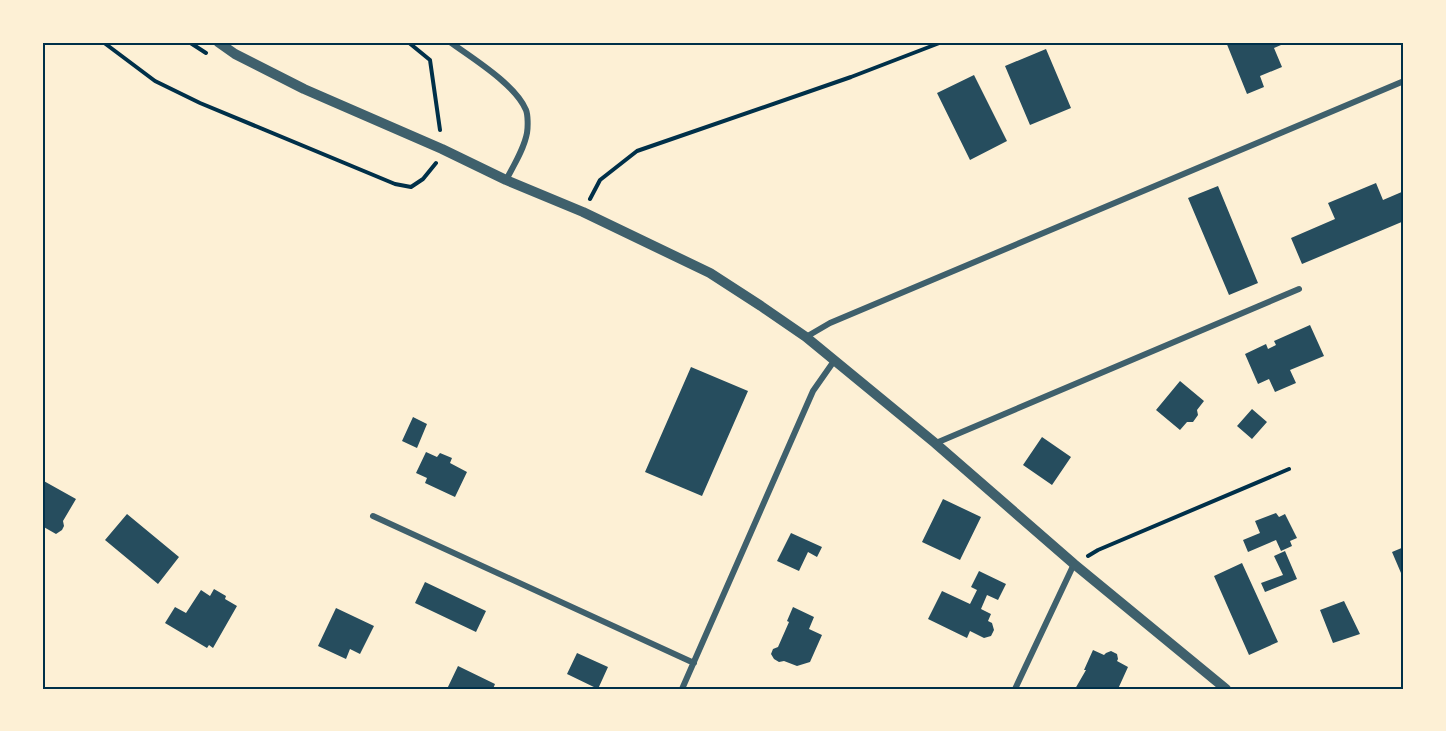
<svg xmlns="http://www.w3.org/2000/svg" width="1446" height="731" font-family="'Fira Sans',sans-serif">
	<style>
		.building { fill: #264d5e }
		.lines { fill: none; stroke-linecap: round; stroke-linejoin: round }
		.path { stroke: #003049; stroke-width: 4 }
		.minor { stroke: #3f606c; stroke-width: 6 }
		.tertiary { stroke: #3f606c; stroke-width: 10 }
		.neatline { fill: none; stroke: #003049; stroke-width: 2 }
	</style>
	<rect width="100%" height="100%" fill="#fdf0d5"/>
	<!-- building -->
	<path class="building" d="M 1226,42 L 1288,42 L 1274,48 L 1282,67 L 1260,76 L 1264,87 L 1247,94 Z
		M 1046,49 L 1071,108 L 1030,125 L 1005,66 Z
		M 974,75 L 1007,141 L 970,160 L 937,93 Z
		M 1376,183 L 1383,200 L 1404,191 L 1404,221 L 1302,264 L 1291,238 L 1335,219 L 1328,203 Z
		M 1218,186 L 1258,283 L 1229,295 L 1188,198 Z
		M 1310,325 L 1324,356 L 1290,370 L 1296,383 L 1275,392 L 1269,379 L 1258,384 L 1245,354 L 1266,344 L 1268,349 L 1276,345 L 1274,341 Z
		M 691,367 L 748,391 L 702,496 L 645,472 Z
		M 1180,381 L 1204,401 L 1197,410 L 1198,415 L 1193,422 L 1187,422 L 1180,430 L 1156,410 Z
		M 1252,409 L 1267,422 L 1252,439 L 1237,426 Z
		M 413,417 L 427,424 L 417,448 L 402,441 Z
		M 1042,437 L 1071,457 L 1052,485 L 1023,465 Z
		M 426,452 L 437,457 L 440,453 L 452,458 L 450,463 L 467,472 L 455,497 L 425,483 L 427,478 L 416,473 Z
		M 42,480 L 76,499 L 63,521 L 64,526 L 62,530 L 56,534 L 42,526 Z
		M 943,499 L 981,517 L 960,560 L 922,542 Z
		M 1276,513 L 1279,517 L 1285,514 L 1297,538 L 1290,541 L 1292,546 L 1281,551 L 1276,540 L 1248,552 L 1243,540 L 1260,533 L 1255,521 Z
		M 127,514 L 179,557 L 158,584 L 105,540 Z
		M 791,533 L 822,547 L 817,557 L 808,552 L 799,571 L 777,561 Z
		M 1404,547 L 1404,580 L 1392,552 Z
		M 1285,551 L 1297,579 L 1265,592 L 1261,583 L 1283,575 L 1274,556 Z
		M 1242,563 L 1278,642 L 1249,655 L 1214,576 Z
		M 979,571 L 1006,584 L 998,600 L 987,595 L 981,609 L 991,614 L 988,621 L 992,623 L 994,630 L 991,636 L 984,638 L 970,631 L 967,638 L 928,619 L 942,591 L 970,604 L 977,590 L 971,587 Z
		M 425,582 L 486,611 L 476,632 L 415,603 Z
		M 214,589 L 226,596 L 225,599 L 237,606 L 213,648 L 209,645 L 207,648 L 165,623 L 175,607 L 186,613 L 201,590 L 210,596 Z
		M 1344,601 L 1360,634 L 1333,643 L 1320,610 Z
		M 793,607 L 814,617 L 809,629 L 822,635 L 810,662 L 797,666 L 784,661 L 779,662 L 774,659 L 771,654 L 773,649 L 778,647 L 789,622 L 787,621 Z
		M 336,608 L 374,626 L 360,654 L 350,649 L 346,659 L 318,646 Z
		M 1093,650 L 1104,655 L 1106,653 L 1111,651 L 1117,654 L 1118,659 L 1117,661 L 1128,667 L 1118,689 L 1075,689 L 1086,670 L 1084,670 Z
		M 577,653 L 608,667 L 598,689 L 567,674 Z
		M 458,666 L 495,684 L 493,689 L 447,689 Z"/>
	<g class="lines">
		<!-- path -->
		<path class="path" d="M 103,42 L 155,81 L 200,103 L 395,184 L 411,187 L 423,179 L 436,163
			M 189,42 L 206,53
			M 408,42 L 430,60 L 440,130
			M 590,199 L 600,180 L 637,151 L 851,77 L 942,42
			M 1088,556 L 1098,550 L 1289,469"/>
		<!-- minor -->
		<path class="minor" d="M 450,42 C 472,58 515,84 526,110 C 528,115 528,127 527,133 C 524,149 514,165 506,180
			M 806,337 L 830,323 L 1404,81
			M 936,443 L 1299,289
			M 373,516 L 694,663
			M 682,689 L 813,391 L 834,361
			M 1015,689 L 1074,564"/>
		<!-- tertiary -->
		<path class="tertiary" d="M 218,42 L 235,54 L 304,89 L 442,149 L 506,180 L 583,212 L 710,273 L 761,306 L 806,337 L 935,443 L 1074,564 L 1226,689"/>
	</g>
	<!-- border -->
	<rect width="1446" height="731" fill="none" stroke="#fdf0d5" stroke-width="87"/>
	<rect x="44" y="44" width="1358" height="644" class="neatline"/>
</svg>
